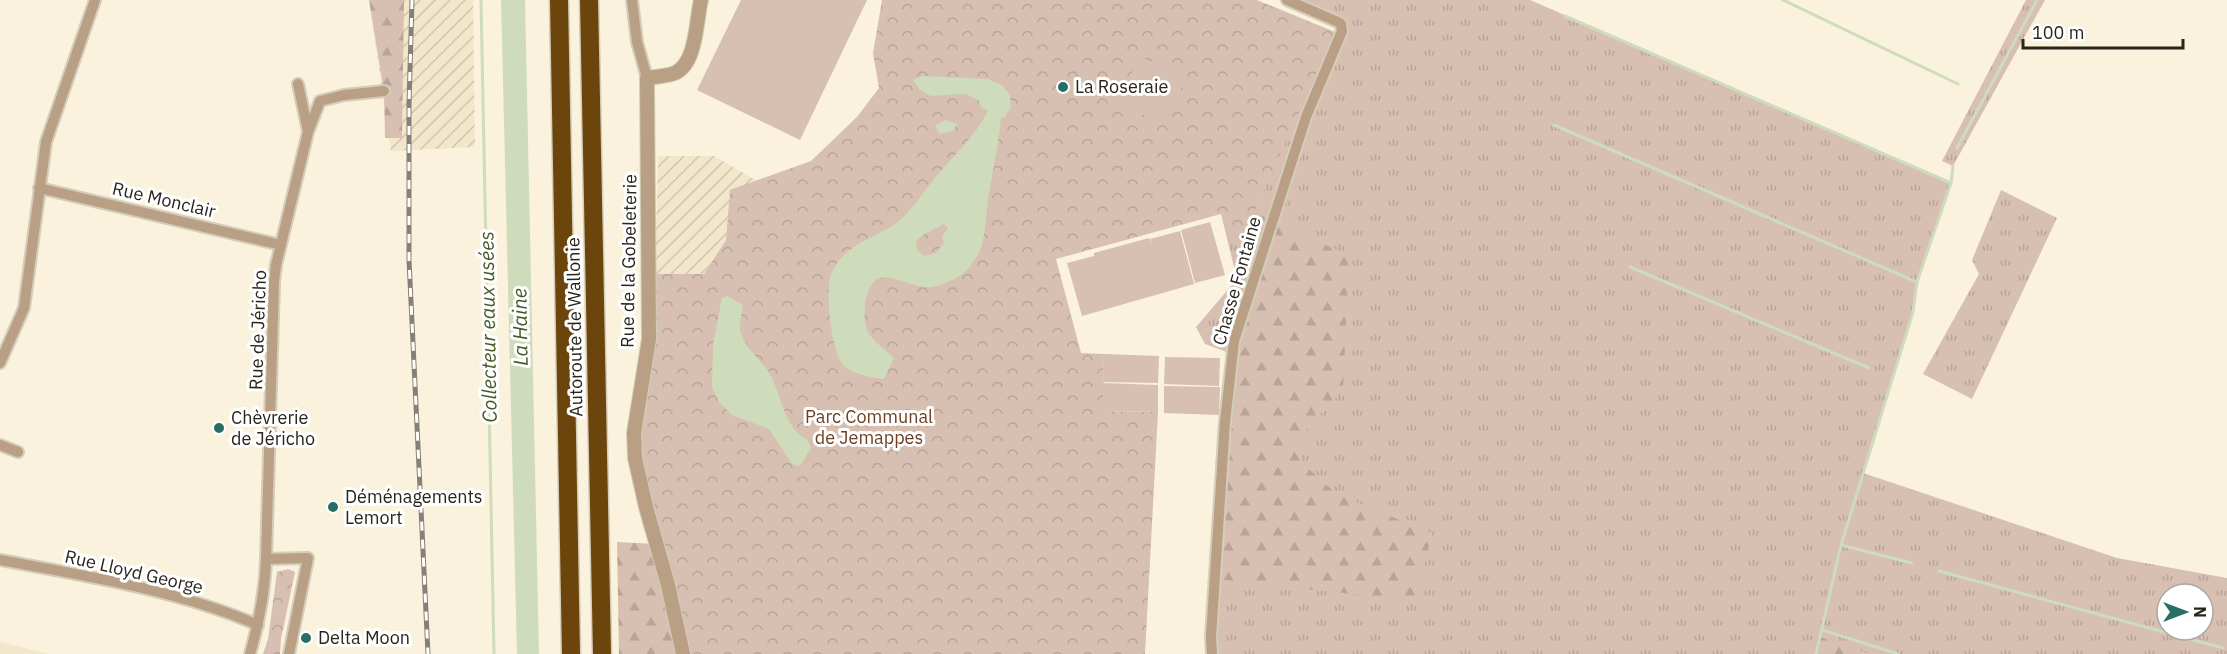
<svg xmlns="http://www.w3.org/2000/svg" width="2227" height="654" font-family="'IBM Plex Sans',sans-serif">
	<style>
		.built { fill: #f2e7cb }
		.industrial { fill: url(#industrial-furrows) }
		.grass { fill: url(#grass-tufts); fill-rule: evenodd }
		.forest { fill: url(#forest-firs) }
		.park { fill: url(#park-crowns) }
		.pitch { fill: #d7bfb1 }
		.water { fill: #cedcbb; fill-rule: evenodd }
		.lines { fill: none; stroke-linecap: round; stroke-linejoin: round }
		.stream { stroke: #cedcbb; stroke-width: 3 }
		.minor-casing { stroke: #d4cdba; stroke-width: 14 }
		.tertiary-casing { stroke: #d4cdba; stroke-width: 16 }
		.motorway-casing { stroke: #d4cdba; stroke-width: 21 }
		.minor { stroke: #b9a084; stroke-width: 10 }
		.tertiary { stroke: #b9a084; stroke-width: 14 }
		.motorway { stroke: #6b450b; stroke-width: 18 }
		.rail-casing { stroke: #868173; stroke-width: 5 }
		.rail { stroke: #fff; stroke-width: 3; stroke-dasharray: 9; stroke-linecap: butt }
		.poi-dot { fill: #276e64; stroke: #fff; stroke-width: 2 }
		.labels { text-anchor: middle; stroke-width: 6; stroke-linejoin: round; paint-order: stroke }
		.poi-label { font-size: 18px; fill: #28251d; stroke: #fff; text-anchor: start }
		.street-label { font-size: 18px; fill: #28251d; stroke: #fff }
		.park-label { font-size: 18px; fill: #6e4022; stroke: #fff }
		.water-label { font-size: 20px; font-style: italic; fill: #465927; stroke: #fff }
	</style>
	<defs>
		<pattern id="industrial-furrows" width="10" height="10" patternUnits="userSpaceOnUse" patternTransform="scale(1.5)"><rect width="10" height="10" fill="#f2e7cb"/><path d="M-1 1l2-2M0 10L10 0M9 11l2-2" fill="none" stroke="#d0c6ae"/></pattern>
		<pattern id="grass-tufts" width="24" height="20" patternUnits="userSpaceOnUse" patternTransform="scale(1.5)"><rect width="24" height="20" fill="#d7bfb1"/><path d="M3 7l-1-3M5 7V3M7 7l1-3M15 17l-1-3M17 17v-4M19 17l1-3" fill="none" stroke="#b9a498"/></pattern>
		<pattern id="forest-firs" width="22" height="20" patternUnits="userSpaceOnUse" patternTransform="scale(1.5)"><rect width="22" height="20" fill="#d7bfb1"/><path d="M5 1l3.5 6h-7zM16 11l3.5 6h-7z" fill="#b9a498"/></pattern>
		<pattern id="park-crowns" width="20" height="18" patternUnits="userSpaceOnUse" patternTransform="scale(1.5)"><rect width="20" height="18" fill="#d7bfb1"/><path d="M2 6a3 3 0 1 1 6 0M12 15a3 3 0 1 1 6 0" fill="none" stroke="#b9a498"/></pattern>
	</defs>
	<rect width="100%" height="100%" fill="#faf2dd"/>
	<!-- built -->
	<path class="built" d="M 0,642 L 17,646 L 49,654 L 0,654 Z"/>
	<!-- industrial -->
	<path class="industrial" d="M 369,0 L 473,0 L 475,147 L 391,151 Z
		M 658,156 L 714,156 L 757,181 L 730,191 L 726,240 L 704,274 L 655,274 Z"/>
	<!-- grass -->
	<path class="grass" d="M 1303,0 L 1530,0 L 1951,183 L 1917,282 L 1913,312 L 1863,473 L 2117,558 L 2227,578 L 2227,654 L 1212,654 L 1232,354 L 1205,344 L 1196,327 L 1237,279 L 1221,214 L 1244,234 L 1341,16 ZM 2167,594 L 2203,594 L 2203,630 L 2167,630 Z
		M 2026,0 L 2045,0 L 1953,166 L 1942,161 Z
		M 2001,190 L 2057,218 L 1972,399 L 1923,374 L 1979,274 L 1972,260 Z"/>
	<!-- forest -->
	<path class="forest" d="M 369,0 L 404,0 L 402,138 L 385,138 L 384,91 Z
		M 1275,211 L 1285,216 L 1297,231 L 1349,256 L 1343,390 L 1295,442 L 1303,464 L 1338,495 L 1432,533 L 1416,601 L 1216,579 L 1234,341 Z
		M 617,542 L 656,544 L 683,654 L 619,654 Z
		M 1820,637 L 1869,654 L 1816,654 Z"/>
	<!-- park -->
	<path class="park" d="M 882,0 L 1257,0 L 1335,32 L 1244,235 L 1221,214 L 1056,259 L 1081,353 L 1104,354 L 1103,411 L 1158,412 L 1145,654 L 685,654 L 637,458 L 650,274 L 704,274 L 726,240 L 730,190 L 811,161 L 857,117 L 879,88 L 873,53 Z
		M 288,569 L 295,572 L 281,639 L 280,654 L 263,654 L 268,639 L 277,572 Z"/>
	<!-- pitch -->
	<path class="pitch" d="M 741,0 L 867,0 L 800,140 L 697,90 Z
		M 1139,56 L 1186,77 L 1166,124 L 1119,104 Z
		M 1210,222 L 1225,275 L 1195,283 L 1181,230 Z
		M 1180,231 L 1194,284 L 1082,316 L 1067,263 L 1094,256 L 1094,253 L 1149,238 L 1152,245 L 1150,239 Z
		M 1104,354 L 1159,356 L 1158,383 L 1103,382 Z
		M 1165,357 L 1220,358 L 1219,386 L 1164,384 Z
		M 1103,383 L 1158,385 L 1158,412 L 1103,411 Z
		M 1164,386 L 1220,387 L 1219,415 L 1164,413 Z"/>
	<!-- water -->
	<path class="water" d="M 501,0 L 525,0 L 539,654 L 517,654 Z
		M 922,76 L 988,79 L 1002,85 L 1010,95 L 1011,107 L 1004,118 L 1001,117 C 999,143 993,168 989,194 C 986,211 986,232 981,248 C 979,254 973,263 969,268 C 961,277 944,285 932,287 C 907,291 871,253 865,306 C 862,336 874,339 894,358 L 884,379 C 870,377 857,375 845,367 C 831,356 826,295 830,278 C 831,272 837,263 841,258 C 855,242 878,236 895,224 C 913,210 920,196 934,179 C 952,157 975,137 988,111 L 982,108 L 978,100 L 965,94 L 931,96 L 920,90 L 913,80 ZM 944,224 L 948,228 L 942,237 L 944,243 L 936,253 L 924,256 L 917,250 L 916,241 L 923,235 Z
		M 946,120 L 957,124 L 953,131 L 940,134 L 935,126 Z
		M 727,296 L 743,305 C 742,314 738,325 741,333 C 745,348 759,358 768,371 C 780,389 785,432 807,439 L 811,448 L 800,466 L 792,464 L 769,429 L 732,415 L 719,402 L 712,387 L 713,344 L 722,298 Z"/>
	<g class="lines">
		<!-- stream -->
		<path class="stream" d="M 481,0 L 494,654
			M 1783,0 L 1958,84
			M 1565,16 L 1951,183
			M 1554,125 L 1917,282
			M 1957,148 L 2037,0
			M 1630,267 L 1869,368
			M 1841,545 L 1912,563
			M 1939,571 L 2223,648
			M 1823,630 L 1898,654
			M 1816,654 L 1841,545 L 1913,312 L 1917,282 L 1951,183 L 1953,166"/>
		<!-- minor casing -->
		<g class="minor-casing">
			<path id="minor" d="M 632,0 L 637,42 L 647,78
				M 298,84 L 308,131
				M 39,188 L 281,245
				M 0,363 L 24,308 L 46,142 L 95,0
				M 0,445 L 18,452
				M 266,559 L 274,282 L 276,265 L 308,132 L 320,101 L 344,95 L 384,91
				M 0,560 C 87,576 177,590 258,625
				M 250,654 C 259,622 265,592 266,559 L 308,558 L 289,654
				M 1212,654 L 1211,637 L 1225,422 L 1234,341 L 1306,117 L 1342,31 L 1341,24 L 1338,22 L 1287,0"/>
		</g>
		<!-- tertiary casing -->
		<g class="tertiary-casing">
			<path id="tertiary" d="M 683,654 L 668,585 L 646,507 L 635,458 L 634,433 L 649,339 L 647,78 C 656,77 667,76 675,73 C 697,63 696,20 701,0"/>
		</g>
		<!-- motorway casing -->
		<g class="motorway-casing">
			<path id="motorway" d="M 559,0 L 571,654
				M 589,0 L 602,654"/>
		</g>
		<!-- minor -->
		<use href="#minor" class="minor"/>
		<!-- tertiary -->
		<use href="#tertiary" class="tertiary"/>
		<!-- motorway -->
		<use href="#motorway" class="motorway"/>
		<!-- rail casing -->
		<g class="rail-casing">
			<path id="rail" d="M 412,0 L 409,104 L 409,260 L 428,654"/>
		</g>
		<!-- rail -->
		<use href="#rail" class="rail"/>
	</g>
	<!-- markers -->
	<g class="poi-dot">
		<circle cx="1063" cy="87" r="6"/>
		<circle cx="219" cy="428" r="6"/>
		<circle cx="333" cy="507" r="6"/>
		<circle cx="306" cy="638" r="6"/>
	</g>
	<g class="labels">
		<!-- poi labels -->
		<g class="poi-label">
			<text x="1075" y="93">La Roseraie</text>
			<text x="231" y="424">Chèvrerie<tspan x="231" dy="21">de Jéricho</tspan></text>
			<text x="345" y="503">Déménagements<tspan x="345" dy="21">Lemort</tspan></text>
			<text x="318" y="644">Delta Moon</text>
		</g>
		<!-- street labels -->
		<g class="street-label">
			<text transform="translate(164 200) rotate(13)" y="6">Rue Monclair</text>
			<text transform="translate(629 261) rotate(-89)" y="6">Rue de la Gobeleterie</text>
			<text transform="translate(1237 281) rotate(-74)" y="6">Chasse Fontaine</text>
			<text transform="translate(575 327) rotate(-91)" y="6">Autoroute de Wallonie</text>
			<text transform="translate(258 330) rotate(-88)" y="6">Rue de Jéricho</text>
			<text transform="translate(134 572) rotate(13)" y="6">Rue Lloyd George</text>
		</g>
		<!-- park labels -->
		<g class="park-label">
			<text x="869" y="423">Parc Communal<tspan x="869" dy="21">de Jemappes</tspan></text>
		</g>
		<!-- water labels -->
		<g class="water-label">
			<text transform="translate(488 327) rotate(-91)" y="7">Collecteur eaux usées</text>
			<text transform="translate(520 327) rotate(-91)" y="7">La Haine</text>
		</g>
	</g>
	<!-- north arrow -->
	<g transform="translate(2185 612) rotate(90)"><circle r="28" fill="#ffffff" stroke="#a9a8a5" stroke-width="1.5"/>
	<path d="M0-4.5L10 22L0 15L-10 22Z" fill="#276e64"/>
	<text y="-9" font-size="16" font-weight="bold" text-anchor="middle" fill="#28251d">N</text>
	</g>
	<!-- scale -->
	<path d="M2023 39v9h160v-9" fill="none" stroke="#28251d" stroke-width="3"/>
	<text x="2032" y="39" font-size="18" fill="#28251d" stroke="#ffffff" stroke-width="4.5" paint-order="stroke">100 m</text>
</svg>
